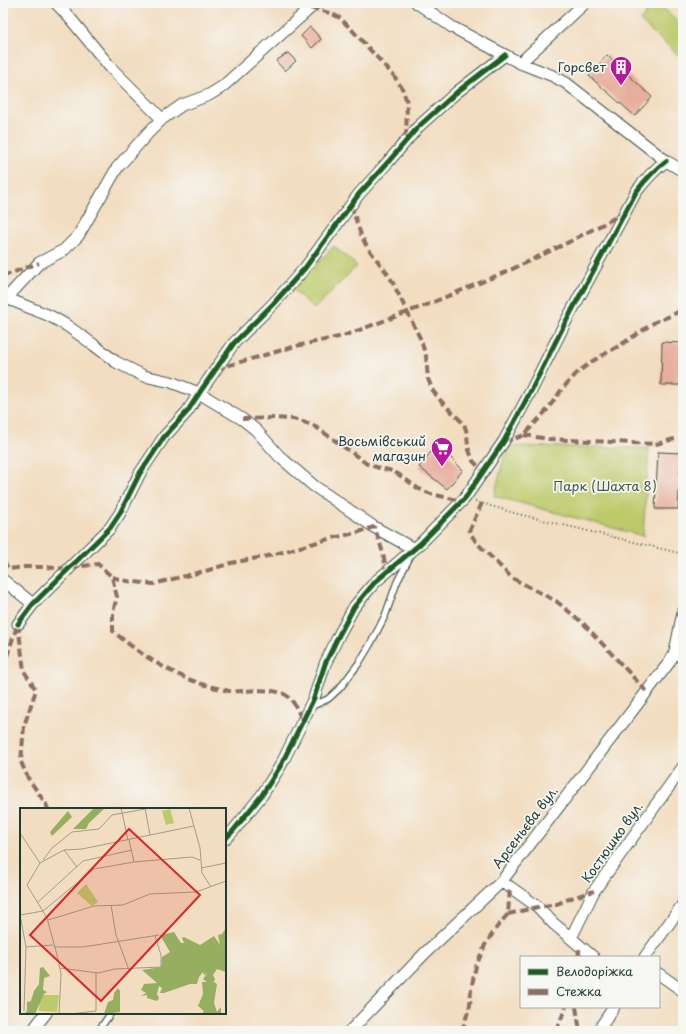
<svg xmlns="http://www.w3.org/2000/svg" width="686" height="1034" font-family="'Playpen Sans',sans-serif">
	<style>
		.green { fill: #bdca6b; stroke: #6e8450 }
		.building { fill: #e8ae9c }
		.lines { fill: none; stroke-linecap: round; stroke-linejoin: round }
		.service-casing { stroke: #3f5549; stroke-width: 8 }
		.minor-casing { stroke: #3f5549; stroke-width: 13 }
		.path { stroke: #3f5549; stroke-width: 2; stroke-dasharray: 1 3; stroke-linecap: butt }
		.service { stroke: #fff; stroke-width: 5.5 }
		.minor { stroke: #fff; stroke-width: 11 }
		.quiet { stroke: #8d6e63; stroke-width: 4; stroke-dasharray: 8 4; stroke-linecap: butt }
		.cycleway-casing { stroke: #f6f6f2; stroke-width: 8 }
		.cycleway { stroke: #1b5e20; stroke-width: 5 }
		.labels { text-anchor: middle; stroke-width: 3.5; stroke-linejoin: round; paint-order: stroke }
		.poi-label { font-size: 13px; fill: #1f3d34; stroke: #f6f6f2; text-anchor: end }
		.park-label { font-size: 13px; fill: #3f593f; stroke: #f6f6f2 }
		.street-label { font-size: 13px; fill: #1f3d34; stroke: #f6f6f2 }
		.inset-road { fill: none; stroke: #9e9d88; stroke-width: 1 }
		.view { fill: #d62828; fill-opacity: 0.15; stroke: #d62828; stroke-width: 2 }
		.inset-edge { fill: none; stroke: #1f3d34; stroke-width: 2 }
	</style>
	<rect width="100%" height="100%" fill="#f6f6f2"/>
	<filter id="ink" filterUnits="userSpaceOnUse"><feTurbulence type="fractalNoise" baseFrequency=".025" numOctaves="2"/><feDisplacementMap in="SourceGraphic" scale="8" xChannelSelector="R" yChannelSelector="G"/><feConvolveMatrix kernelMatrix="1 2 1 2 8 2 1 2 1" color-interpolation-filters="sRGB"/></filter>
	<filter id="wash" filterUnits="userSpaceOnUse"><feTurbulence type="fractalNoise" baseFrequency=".012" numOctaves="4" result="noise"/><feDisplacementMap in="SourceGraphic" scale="16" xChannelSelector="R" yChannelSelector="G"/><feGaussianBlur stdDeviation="0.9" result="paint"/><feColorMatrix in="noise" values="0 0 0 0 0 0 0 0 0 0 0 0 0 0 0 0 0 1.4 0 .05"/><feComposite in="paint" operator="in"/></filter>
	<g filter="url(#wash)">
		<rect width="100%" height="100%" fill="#f2ddc0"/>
		<!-- green -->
		<path class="green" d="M 655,3 L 657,3 L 683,25 L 683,59 L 640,21 Z
			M 334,246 L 357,266 L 314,309 L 293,289 Z
			M 507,446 L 649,448 L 643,536 L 494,496 Z"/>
		<g id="blocks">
			<!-- building -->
			<path class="building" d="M 310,27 L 321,39 L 312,48 L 301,36 Z
				M 288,53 L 296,61 L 285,71 L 276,61 Z
				M 607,55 L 652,97 L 635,116 L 589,76 Z
				M 662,342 L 683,343 L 683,385 L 661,385 Z
				M 436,446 L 445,452 L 463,470 L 447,489 L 419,467 Z
				M 658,452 L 681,453 L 678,509 L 655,509 Z"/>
		</g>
	</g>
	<g filter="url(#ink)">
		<use href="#blocks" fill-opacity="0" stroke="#3f5549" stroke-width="1"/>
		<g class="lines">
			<!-- service casing -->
			<g class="service-casing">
				<path id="service" d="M 310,707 L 328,699 L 340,688 L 359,663 L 371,643 L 385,616 L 397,582 L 411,555
					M 98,1031 L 111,1013"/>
			</g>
			<!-- minor casing -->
			<g class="minor-casing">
				<path id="minor" d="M 56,3 L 69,17 L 111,68 L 162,119
					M 417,3 L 452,27 L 520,63 L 553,76 L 566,83 L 666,161 L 683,171
					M 520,63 L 585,3
					M 6,298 L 50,316 L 66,325 L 94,345 L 116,362 L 144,376 L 171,382 L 199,393 L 242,419 L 256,430 L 280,457 L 314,486 L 374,527 L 414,549
					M 3,302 L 39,263 L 64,250 L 78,236 L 117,168 L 148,133 L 162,119 L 182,105 L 209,95 L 222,87 L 316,3
					M 3,580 L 33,604
					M 18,624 L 33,604 L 110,528 L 120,513 L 140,473 L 164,437 L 187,412 L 202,389 L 234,343 L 273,304 L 305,268 L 359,194 L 389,161 L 418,127 L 457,92 L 505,55
					M 225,839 L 233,831 L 262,795 L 281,765 L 314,698 L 325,664 L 339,635 L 354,607 L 375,582 L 420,544 L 465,498 L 504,441 L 517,417 L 532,389 L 564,325 L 636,192 C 645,180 654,170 666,161
					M 501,882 L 510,887 L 538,907 L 553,923 L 593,957
					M 571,938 L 594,891 L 683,767
					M 645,957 L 683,904
					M 659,974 L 683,991
					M 33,1031 L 36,1026 L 46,1013
					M 350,1031 L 425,953 L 501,882 L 668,664 L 675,652 L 683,612
					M 598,1031 L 614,1007"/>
			</g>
			<!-- path -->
			<path class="path" d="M 475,501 L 514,513 L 683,554"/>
			<!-- service -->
			<use href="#service" class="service"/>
			<!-- minor -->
			<use href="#minor" class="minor"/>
			<!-- quiet -->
			<path class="quiet" d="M 310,8 L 330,13 L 340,18 L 353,31 L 394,76 L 402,88 L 407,102 L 406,140
				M 351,205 L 361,235 L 367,247 L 390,277 L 420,338 L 426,356 L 428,379 L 433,391 L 441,401 L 464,424 L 467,433 L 468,447 L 473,461 L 484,472
				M 3,276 L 39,263
				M 3,297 L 6,298
				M 216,369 L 296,346 L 343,336 L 424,306 L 508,271 L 565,244 L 624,213
				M 242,419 L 274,418 L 293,419 L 313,425 L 340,444 L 367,464 L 379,468 L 389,470 L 398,474 L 419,489 L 431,494 L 462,501
				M 524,435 L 548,439 L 655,444 C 664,443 673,437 683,439
				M 504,441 L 514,439 L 524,435 L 547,410 L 562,389 L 577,373 L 591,362 L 622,344 L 655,322 L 670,316 L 680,311 L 683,307
				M 482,503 L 469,531 L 476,542 L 512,578 L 556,601 L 584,624 L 647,692
				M 3,561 L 9,569 L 25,567 L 44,567 L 68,569 L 83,566 L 98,564 L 112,577 L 117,597 L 113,612 L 113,631 C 141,656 180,680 217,688 C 221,689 225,690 229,691 C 247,692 267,687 284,694 C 294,698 298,713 303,722
				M 112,577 L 127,581 L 153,584 L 209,570 L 231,563 L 268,556 L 332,538 L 356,533 L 374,527 C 380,542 385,557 386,573
				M 18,624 L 24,671 L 36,690 L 24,726 L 21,762 L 28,778 L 46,804 L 48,809
				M 3,668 L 17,626
				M 508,914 L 538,907 L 557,904 L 571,898 L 594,891
				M 578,957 L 580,946
				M 576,1007 L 580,1031
				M 462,1031 L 470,1005 L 471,989 L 476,966 L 485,945 L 497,927 L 508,914 L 510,887
				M 556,1031 L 566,1007"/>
			<!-- cycleway casing -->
			<g class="cycleway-casing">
				<path id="cycleway" d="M 18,624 L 33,604 L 110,528 L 120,513 L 140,473 L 164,437 L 187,412 L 202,389 L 234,343 L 273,304 L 305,268 L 359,194 L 389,161 L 418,127 L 457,92 L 505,55
					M 225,839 L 233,831 L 262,795 L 281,765 L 314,698 L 325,664 L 339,635 L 354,607 L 375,582 L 420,544 L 465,498 L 504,441 L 517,417 L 532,389 L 564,325 L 636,192 C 645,180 654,170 666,161"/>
			</g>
			<!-- cycleway -->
			<use href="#cycleway" class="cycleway"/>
		</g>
	</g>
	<!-- icons -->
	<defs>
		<g id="building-pin" transform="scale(1.15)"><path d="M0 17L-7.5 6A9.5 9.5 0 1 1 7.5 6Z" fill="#b5179e" stroke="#f6f6f2"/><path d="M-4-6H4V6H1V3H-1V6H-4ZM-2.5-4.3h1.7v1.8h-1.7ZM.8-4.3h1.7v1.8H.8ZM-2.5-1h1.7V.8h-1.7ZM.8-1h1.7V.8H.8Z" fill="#fff"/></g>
		<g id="supermarket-pin" transform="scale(1.15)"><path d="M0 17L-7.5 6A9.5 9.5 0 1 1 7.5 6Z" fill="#b5179e" stroke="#f6f6f2"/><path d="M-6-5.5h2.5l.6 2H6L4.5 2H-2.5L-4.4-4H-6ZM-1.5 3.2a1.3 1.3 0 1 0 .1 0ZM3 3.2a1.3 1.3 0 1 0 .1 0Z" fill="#fff"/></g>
	</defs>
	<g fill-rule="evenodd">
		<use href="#building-pin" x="621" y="67"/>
		<use href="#supermarket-pin" x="442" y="448"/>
	</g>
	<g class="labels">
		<!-- poi labels -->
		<g class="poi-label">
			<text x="606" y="72">Горсвет</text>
			<text x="426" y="446">Восьмівський<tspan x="426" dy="15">магазин</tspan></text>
		</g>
		<!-- park labels -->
		<g class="park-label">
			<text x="605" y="491">Парк (Шахта 8)</text>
		</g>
		<!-- street labels -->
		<g class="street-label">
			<text transform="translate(525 827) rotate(-53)" y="5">Арсеньєва вул.</text>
			<text transform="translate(612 842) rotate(-55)" y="5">Костюшко вул.</text>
		</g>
	</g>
	<!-- overview -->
	<g transform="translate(20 808)">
		<rect width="206" height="206" fill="#f2ddc0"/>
		<path d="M 150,1 L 154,15 L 146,17 L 142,3 ZM 66,76 L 78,94 L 72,98 L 57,85 ZM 20,187 L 39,187 L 37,204 L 19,203 Z" fill="#bdca6b"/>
		<path d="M 74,0 L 85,0 L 69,15 L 66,21 L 53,21 ZM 48,3 L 52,9 L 32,28 L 30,24 ZM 206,120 L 206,164 L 197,161 L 193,167 L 195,171 L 193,176 L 194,174 L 197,176 L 194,195 L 197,204 L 201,199 L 201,206 L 182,206 L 184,203 L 178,198 L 183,186 L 182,174 L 187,174 L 183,171 L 187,165 L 184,167 L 183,164 L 179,169 L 177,176 L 170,176 L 144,185 L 140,185 L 142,180 L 139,178 L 137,186 L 139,190 L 137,193 L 127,190 L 127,187 L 121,188 L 126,185 L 121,182 L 124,176 L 137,175 L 122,162 L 141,159 L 142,149 L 150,144 L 140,127 L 154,124 L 161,135 L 164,135 L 162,130 L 164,129 L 180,137 L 194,128 L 200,137 L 198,127 L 202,126 ZM 23,159 L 30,168 L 24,170 L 23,182 L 27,184 L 24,186 L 15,206 L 4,206 L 7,203 L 7,194 L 11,193 L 14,183 L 19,176 L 20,160 ZM 98,180 L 100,183 L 100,204 L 84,206 L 88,194 L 93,192 L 94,185 Z" fill="#96ae5f"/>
		<path class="inset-road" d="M 101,0 L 108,32M 125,0 L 130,27M 169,0 L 180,40 L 182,65 L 191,79M 0,25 L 20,55M 109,32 L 114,54M 44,42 L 57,59M 23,52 L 32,40 L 52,24 L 79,21 L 92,7 L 125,1M 181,60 L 206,55M 17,95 L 63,53 L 112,42M 91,97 L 96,127 L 109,162M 0,107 L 23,103 L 74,61 L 114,54 L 172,49 L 180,52M 0,107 L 6,139 L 4,203M 28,112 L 74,98 L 103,97 L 130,86 L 176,84 L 206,73M 6,139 L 33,137M 34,139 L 63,139 L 139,127M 40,160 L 78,165 L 95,161 L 141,159 L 141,147 L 135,128M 39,206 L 41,166 L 37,147 L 27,110 L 7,77 L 20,55 L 44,42 L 62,41 L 174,18M 50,206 L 76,203 L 76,165"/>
		<path class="view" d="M 109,21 L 180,87 L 81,193 L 10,127 Z"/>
		<rect width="206" height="206" class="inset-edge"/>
	</g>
	<!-- margin -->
	<rect width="686" height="1034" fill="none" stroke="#f6f6f2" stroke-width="16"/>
	<!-- legend -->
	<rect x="520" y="956" width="140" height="52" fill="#f6f6f2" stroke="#a0aca6"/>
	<rect x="528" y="969" width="20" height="6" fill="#1b5e20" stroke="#a0aca6"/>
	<text x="556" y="976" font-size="12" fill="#1f3d34">Велодоріжка</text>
	<rect x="528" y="989" width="20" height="6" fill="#8d6e63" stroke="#a0aca6"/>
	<text x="556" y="996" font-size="12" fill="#1f3d34">Стежка</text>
</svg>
